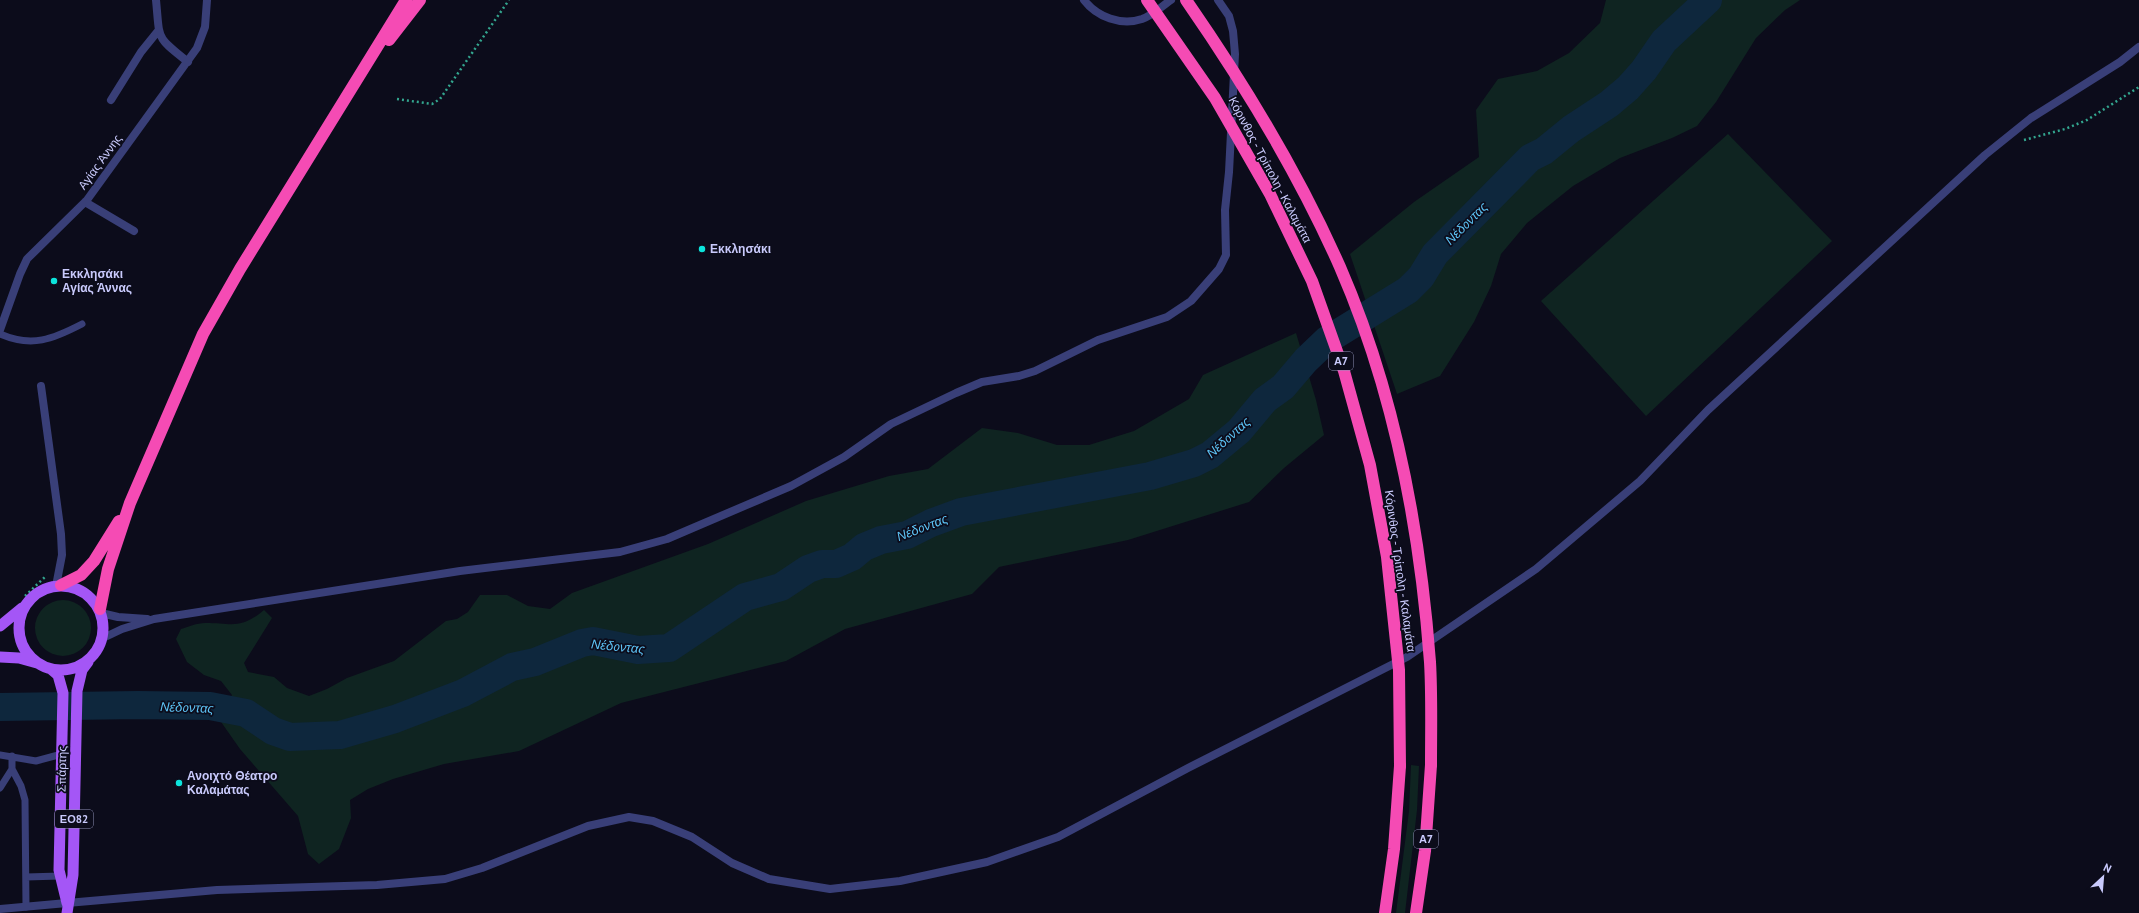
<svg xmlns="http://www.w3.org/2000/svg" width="2139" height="913" font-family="'PT Sans',sans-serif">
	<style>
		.green { fill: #0f2421 }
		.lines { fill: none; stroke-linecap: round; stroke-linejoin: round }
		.river { stroke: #0e273d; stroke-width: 28 }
		.path { stroke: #33a68f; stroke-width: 2.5; stroke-dasharray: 2 3; stroke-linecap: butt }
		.service { stroke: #393f78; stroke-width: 7 }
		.minor { stroke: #393f78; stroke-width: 8 }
		.tertiary { stroke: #393f78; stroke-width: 8 }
		.primary { stroke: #a456f6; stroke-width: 11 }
		.motorway { stroke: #f54bb4; stroke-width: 12 }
		.motorway-bridge { stroke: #f54bb4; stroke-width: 12 }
		.poi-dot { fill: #0ce4dc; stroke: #0c0c1b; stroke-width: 1.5 }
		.labels { text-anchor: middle; stroke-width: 3.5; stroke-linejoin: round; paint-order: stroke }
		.shield { fill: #0c0c1b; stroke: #9091b8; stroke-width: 1 }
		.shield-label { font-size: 11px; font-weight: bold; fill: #c9cafc }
		.street-label { font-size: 12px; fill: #c9cafc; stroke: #0c0c1b }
		.poi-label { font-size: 12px; font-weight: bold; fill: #c9cafc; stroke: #0c0c1b; text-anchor: start }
		.water-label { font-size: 13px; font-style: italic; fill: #5dc4f6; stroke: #0c0c1b }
	</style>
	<rect width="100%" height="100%" fill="#0c0c1b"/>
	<!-- green -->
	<path class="green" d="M 1606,0 L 1800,0 L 1785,10 L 1756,38 L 1716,102 L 1697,126 L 1672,138 L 1620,158 L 1573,186 L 1527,223 L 1501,254 L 1491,286 L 1474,322 L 1440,376 L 1397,394 L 1350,254 L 1414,202 L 1479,157 L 1476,110 L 1498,79 L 1537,71 L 1569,53 L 1600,23 Z
		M 1728,134 L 1832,241 L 1646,416 L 1541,301 Z
		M 1296,333 L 1316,400 L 1324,435 L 1284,468 L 1249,502 L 1128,540 L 999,567 L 972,594 L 845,629 L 786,661 L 621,703 L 519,751 L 444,764 L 393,779 L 368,789 L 350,800 L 351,818 L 339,849 L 319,864 L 308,854 L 298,816 L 240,749 L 219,719 L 223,714 L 232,695 L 221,681 L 204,675 L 187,662 L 176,639 L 181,629 C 188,627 197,623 205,623 C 233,623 240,630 264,610 L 272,618 L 244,663 L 248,672 L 274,677 L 287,688 L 309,696 L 327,689 L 347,678 L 394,661 L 446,621 L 457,619 L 468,612 L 480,595 L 507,595 L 528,606 L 550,609 L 572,593 L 708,544 L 806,501 L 889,476 L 928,469 L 982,428 L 1018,433 L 1057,445 L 1089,445 L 1134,431 L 1189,399 L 1203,375 Z
		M35 628a28 28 0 1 1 56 0a28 28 0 1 1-56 0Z
		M 1411,765 L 1419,766 L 1417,810 L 1405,913 L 1396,913 L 1409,811 Z"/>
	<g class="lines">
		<!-- river -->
		<path class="river" d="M 0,707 L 138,705 L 210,706 L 246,713 L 273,731 L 290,737 L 340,735 L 395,719 L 463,693 L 512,667 L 535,662 L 582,643 L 593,641 L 638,650 L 669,648 L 745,597 L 781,587 L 808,569 L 822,564 L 836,564 L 852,557 L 864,547 L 881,540 L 907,535 L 931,523 L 961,512 L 1150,476 L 1194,463 L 1210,455 L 1239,431 L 1265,400 L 1283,387 L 1306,360 L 1327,340 L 1408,290 L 1421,277 L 1435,254 L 1530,158 L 1544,151 L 1571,129 L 1609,104 L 1628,88 L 1644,70 L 1664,41 L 1708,0"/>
		<!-- path -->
		<path class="path" d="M 397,99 L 432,104 L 440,99 L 509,0
			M 2024,140 L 2065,129 L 2087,120 L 2139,87
			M 25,596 L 46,576"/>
		<!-- service -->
		<path class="service" d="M 0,334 C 32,348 53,339 82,324
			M 0,755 L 36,761 L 62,754
			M 12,769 L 21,786 L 25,800 L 26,907
			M 0,788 L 12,769 L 12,756
			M 26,877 L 60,876"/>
		<!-- minor -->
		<path class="minor" d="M 156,0 C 160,40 155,36 188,62
			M 1084,0 C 1097,17 1121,26 1142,19 C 1153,15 1162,6 1171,0
			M 111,100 L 141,52 L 158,31
			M 85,202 L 134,231
			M 0,330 L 20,274 L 27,259 L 87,200 L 197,48 L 205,27 L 207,0
			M 41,386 L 61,534 L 62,555 L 56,586
			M 101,613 L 118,617 L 147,619
			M 103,638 L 122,629 L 154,619 L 460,571 L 620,552 L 667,539 L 791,486 L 844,457 L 891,424 L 956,393 L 982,382 L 1019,376 L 1035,371 L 1098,340 L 1167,317 L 1191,301 L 1219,269 L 1226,255 L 1225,210 L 1229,172 L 1235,54 L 1233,31 L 1229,16 L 1218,0
			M 67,903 L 217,890 L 377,885 L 445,879 L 482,868 L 588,826 L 629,817 L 653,821 L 692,837 L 732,863 L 769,879 L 830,889 L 900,881 L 987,862 L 1058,837 L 1188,768 L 1407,657 L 1536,569 L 1640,481 L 1708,410 L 1985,155 L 2031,118 L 2120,62 L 2139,47"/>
		<!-- tertiary -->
		<path class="tertiary" d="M 0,909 L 67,903"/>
		<!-- primary -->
		<path class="primary" d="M19 628a42 42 0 1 1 84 0a42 42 0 1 1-84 0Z
			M 0,626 L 22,608
			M 0,657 L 19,658 L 37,663
			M 51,669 L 58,675 L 63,693 L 59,870 L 67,903
			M 67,913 L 73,875 L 77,691 L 82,670 L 88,662"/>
		<!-- motorway -->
		<path class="motorway" d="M 389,40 L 420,0
			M 61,585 L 81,575 L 94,561 L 119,521
			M 100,609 L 108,569 L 130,503 L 203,334 L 240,269 L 406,0
			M 1385,913 L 1394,849 L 1400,766
			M 1416,913 L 1425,851 L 1431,765"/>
		<!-- motorway-bridge -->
		<path class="motorway-bridge" d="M 1147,0 L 1215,98 L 1270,194 L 1312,281 L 1344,371 L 1370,465 L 1387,557 L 1399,670 L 1400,766
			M 1186,0 C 1245,85 1298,172 1340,267 C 1394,391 1420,528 1430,662 C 1432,696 1431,731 1431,765"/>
	</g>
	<!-- markers -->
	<g class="poi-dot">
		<circle cx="702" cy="249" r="4"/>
		<circle cx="54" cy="281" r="4"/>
		<circle cx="179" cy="783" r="4"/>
	</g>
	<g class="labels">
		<!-- shield labels -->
		<g class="shield">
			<rect x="1329" y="352" width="24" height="18" rx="3"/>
			<rect x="55" y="810" width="38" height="18" rx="3"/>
			<rect x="1414" y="830" width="24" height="18" rx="3"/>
		</g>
		<g class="shield-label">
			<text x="1341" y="365">Α7</text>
			<text x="74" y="823">ΕΟ82</text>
			<text x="1426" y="843">Α7</text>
		</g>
		<!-- street labels -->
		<g class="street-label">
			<text transform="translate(100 162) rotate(-54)" y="4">Αγίας Άννης</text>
			<text transform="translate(1270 170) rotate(62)" y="4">Κόρινθος - Τρίπολη - Καλαμάτα</text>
			<text transform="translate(1400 571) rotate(82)" y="4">Κόρινθος - Τρίπολη - Καλαμάτα</text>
			<text transform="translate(62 769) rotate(-89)" y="4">Σπάρτης</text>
		</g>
		<!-- poi labels -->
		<g class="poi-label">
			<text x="710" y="253">Εκκλησάκι</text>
			<text x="62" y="278">Εκκλησάκι<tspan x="62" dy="14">Αγίας Άννας</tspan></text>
			<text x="187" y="780">Ανοιχτό Θέατρο<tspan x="187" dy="14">Καλαμάτας</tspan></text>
		</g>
		<!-- water labels -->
		<g class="water-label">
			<text transform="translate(1466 223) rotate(-45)" y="5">Νέδoντας</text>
			<text transform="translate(1228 437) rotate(-42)" y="5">Νέδoντας</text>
			<text transform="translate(922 527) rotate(-21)" y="5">Νέδoντας</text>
			<text transform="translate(618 646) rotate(6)" y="5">Νέδoντας</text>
			<text transform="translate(187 707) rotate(2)" y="5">Νέδoντας</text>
		</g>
	</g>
	<!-- north arrow -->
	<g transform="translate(2103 877) rotate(26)" stroke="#0c0c1b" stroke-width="3" paint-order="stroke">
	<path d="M0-3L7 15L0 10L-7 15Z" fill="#c9cafc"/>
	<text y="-6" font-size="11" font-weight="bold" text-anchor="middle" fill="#c9cafc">N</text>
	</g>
</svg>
